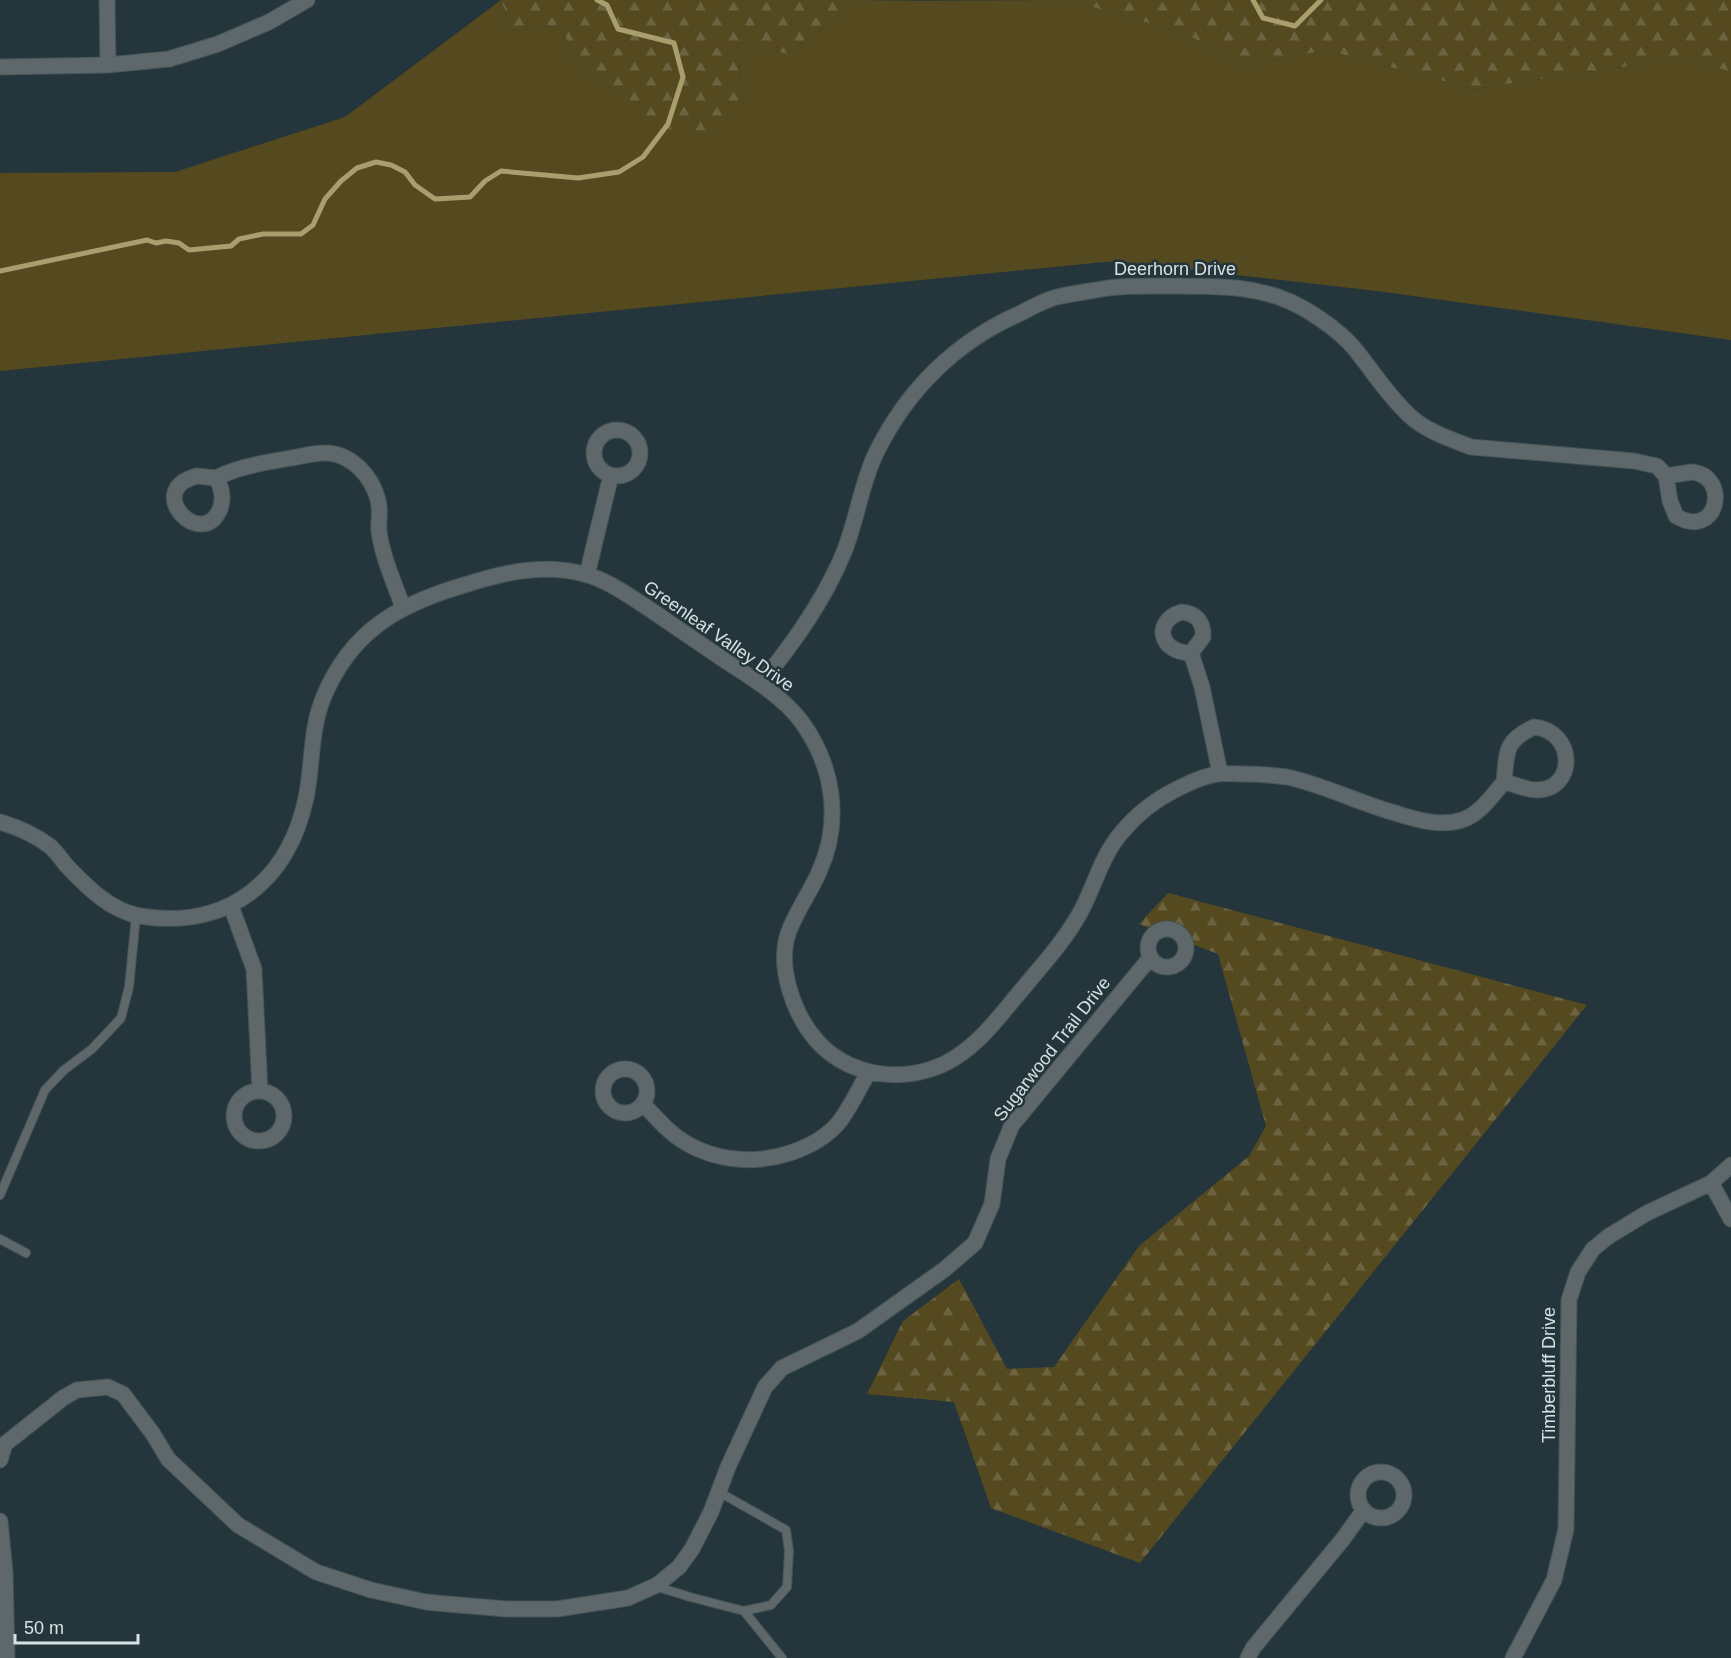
<svg xmlns="http://www.w3.org/2000/svg" width="1731" height="1658" font-family="Helvetica,sans-serif">
	<style>
		.green { fill: #554920 }
		.forest { fill: url(#forest-firs) }
		.lines { fill: none; stroke-linecap: round; stroke-linejoin: round }
		.stream { stroke: #a99e6e; stroke-width: 5 }
		.service-casing { stroke: #445559; stroke-width: 10 }
		.minor-casing { stroke: #445559; stroke-width: 17 }
		.service { stroke: #5e6769; stroke-width: 8 }
		.minor { stroke: #5e6769; stroke-width: 15 }
		.labels { text-anchor: middle; stroke-width: 5; stroke-linejoin: round; paint-order: stroke }
		.street-label { font-size: 18px; fill: #d6e1e3; stroke: #24363b }
	</style>
	<defs>
		<pattern id="forest-firs" width="22" height="20" patternUnits="userSpaceOnUse" patternTransform="scale(1.5)"><rect width="22" height="20" fill="#554920"/><path d="M5 1l3.5 6h-7zM16 11l3.5 6h-7z" fill="#6d6340"/></pattern>
	</defs>
	<rect width="100%" height="100%" fill="#24363b"/>
	<!-- green -->
	<path class="green" d="M 501,0 L 513,31 L 560,25 L 583,75 L 623,94 L 743,103 L 737,42 L 787,54 L 857,1 L 1068,0 L 1184,33 L 1246,66 L 1326,50 L 1474,89 L 1684,58 L 1731,72 L 1731,340 L 1377,291 L 1115,261 L 0,371 L 0,173 L 175,172 L 345,117 Z"/>
	<!-- forest -->
	<path class="forest" d="M 501,0 L 924,0 L 857,1 L 787,54 L 737,42 L 743,103 L 717,131 L 638,128 L 623,94 L 583,75 L 560,25 L 513,31 Z
		M 1068,0 L 1731,0 L 1731,72 L 1684,58 L 1474,89 L 1326,50 L 1246,66 L 1184,33 Z
		M 1168,893 L 1587,1005 L 1140,1563 L 991,1508 L 954,1402 L 867,1394 L 903,1321 L 959,1279 L 1007,1369 L 1054,1367 L 1139,1246 L 1249,1156 L 1266,1126 L 1218,954 L 1139,924 Z"/>
	<g class="lines">
		<!-- stream -->
		<path class="stream" d="M 1253,0 L 1263,18 L 1295,26 L 1321,0
			M 0,271 L 147,240 L 156,243 L 166,241 L 179,243 L 189,250 L 231,246 L 239,239 L 263,234 L 301,234 L 313,225 L 325,199 L 341,181 L 357,168 L 376,162 L 391,165 L 405,172 L 415,185 L 435,199 L 470,197 L 485,181 L 501,171 L 578,178 L 619,172 L 643,157 L 668,124 L 683,77 L 674,43 L 618,29 L 607,5 L 597,0"/>
		<!-- service casing -->
		<g class="service-casing">
			<path id="service" d="M 0,1195 L 45,1090 L 64,1070 L 92,1049 L 121,1018 L 129,987 L 136,916
				M 0,1239 L 26,1253
				M 655,1586 L 690,1597 L 744,1611 L 771,1605 L 787,1587 L 789,1551 L 786,1530 L 719,1492
				M 744,1611 L 782,1658"/>
		</g>
		<!-- minor casing -->
		<g class="minor-casing">
			<path id="minor" d="M 107,0 L 108,65
				M 0,67 L 108,65 L 169,59 L 218,44 L 269,22 L 307,0
				M594 453a23 23 0 1 1 46 0a23 23 0 1 1-46 0Z
				M 1692,472 C 1731,476 1718,541 1676,516 L 1670,501 L 1666,476 Z
				M 197,476 L 216,478 C 222,487 224,499 220,509 C 202,552 142,490 197,476 Z
				M 216,478 C 239,466 265,463 291,458 C 303,456 316,452 328,453 C 353,455 372,477 378,500 C 381,510 378,522 379,532 C 383,558 394,583 403,607
				M 587,575 L 611,475
				M 1181,612 C 1196,613 1204,622 1203,637 L 1191,653 C 1160,653 1152,622 1181,612 Z
				M 1191,653 L 1202,687 L 1220,773
				M 760,684 C 793,644 824,601 844,552 C 857,520 861,484 876,453 C 907,390 956,341 1021,313 C 1032,307 1045,300 1057,297 C 1070,294 1083,292 1096,290 C 1123,285 1151,286 1179,286 C 1216,287 1245,285 1281,298 C 1304,306 1338,329 1354,348 C 1372,370 1388,396 1410,416 C 1426,431 1450,439 1471,447 L 1634,461 L 1657,466 L 1666,476
				M 1534,727 C 1576,731 1577,790 1536,790 C 1526,790 1515,784 1504,782 C 1507,752 1504,741 1534,727 Z
				M 0,822 C 17,827 37,836 51,847 C 55,851 63,861 66,865 C 86,886 110,911 140,916 C 227,930 288,882 306,798 C 313,764 310,729 324,696 C 351,632 397,605 461,586 C 502,573 541,563 584,574 C 607,580 626,594 645,606 C 667,621 689,636 711,651 C 741,672 779,692 801,721 C 834,766 842,822 819,872 C 810,893 795,913 788,934 C 777,968 794,1015 817,1041 C 853,1082 920,1085 962,1053 C 987,1035 1005,1009 1025,986 C 1044,963 1065,940 1080,913 C 1095,886 1101,856 1122,832 C 1137,814 1155,800 1175,790 C 1189,783 1203,776 1218,774 C 1223,773 1236,774 1241,774 C 1256,774 1272,775 1287,777 C 1324,785 1359,803 1395,813 C 1418,820 1439,827 1462,820 C 1480,814 1492,796 1504,782
				M 231,906 L 254,969 L 260,1091
				M1148 948a19 19 0 1 1 38 0a19 19 0 1 1-38 0Z
				M603 1091a22 22 0 1 1 44 0a22 22 0 1 1-44 0Z
				M234 1116a25 25 0 1 1 50 0a25 25 0 1 1-50 0Z
				M 643,1104 C 653,1114 662,1125 673,1134 C 706,1160 750,1166 790,1153 C 808,1147 828,1136 840,1121 C 851,1106 859,1089 868,1073
				M 1711,1183 L 1731,1219
				M 0,1460 L 5,1444 L 63,1398 L 77,1390 L 108,1387 L 123,1394 L 153,1434 L 168,1459 L 238,1525 L 316,1572 L 371,1590 L 426,1602 L 447,1604 L 507,1609 L 557,1609 L 628,1598 L 657,1585 L 679,1567 L 692,1549 L 711,1512 L 728,1467 L 765,1387 L 782,1368 L 858,1331 L 945,1269 L 975,1243 L 992,1204 L 998,1159 L 1012,1125 L 1150,958
				M1358 1495a23 23 0 1 1 46 0a23 23 0 1 1-46 0Z
				M 0,1521 L 5,1573 L 7,1658
				M 1248,1658 L 1253,1648 L 1343,1539 L 1364,1510
				M 1513,1658 L 1554,1580 L 1566,1529 L 1569,1300 L 1578,1272 L 1593,1249 L 1609,1236 L 1647,1213 L 1711,1183 L 1731,1165"/>
		</g>
		<!-- service -->
		<use href="#service" class="service"/>
		<!-- minor -->
		<use href="#minor" class="minor"/>
	</g>
	<g class="labels">
		<!-- street labels -->
		<g class="street-label">
			<text x="1175" y="275">Deerhorn Drive</text>
			<text transform="translate(719 636) rotate(35)" y="6">Greenleaf Valley Drive</text>
			<text transform="translate(1052 1049) rotate(-52)" y="6">Sugarwood Trail Drive</text>
			<text transform="translate(1549 1375) rotate(-90)" y="6">Timberbluff Drive</text>
		</g>
	</g>
	<!-- scale -->
	<path d="M15 1634v9h123v-9" fill="none" stroke="#d6e1e3" stroke-width="3"/>
	<text x="24" y="1634" font-size="18" fill="#d6e1e3" stroke="#24363b" stroke-width="4.5" paint-order="stroke">50 m</text>
</svg>
